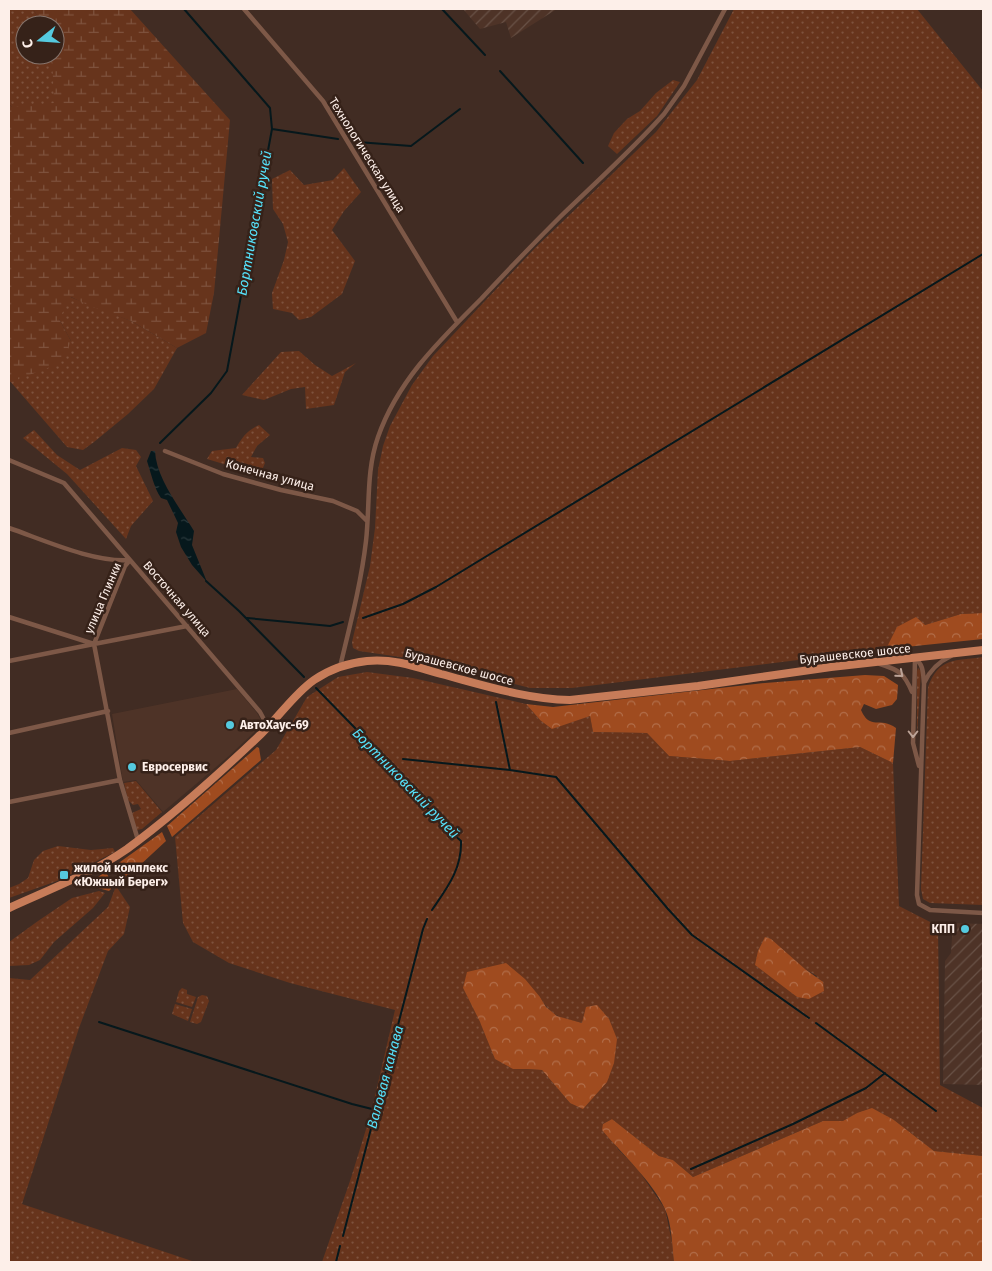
<svg xmlns="http://www.w3.org/2000/svg" width="992" height="1271" font-family="'Fira Sans',sans-serif">
	<style>
		.built { fill: #4e3327 }
		.industrial { fill: url(#industrial-furrows) }
		.grass { fill: url(#grass-dots); fill-rule: evenodd }
		.forest { fill: url(#forest-crowns) }
		.wetland { fill: url(#wetland-marsh) }
		.water { fill: url(#water-ripples) }
		.lines { fill: none; stroke-linecap: round; stroke-linejoin: round }
		.stream { stroke: #06181c; stroke-width: 2 }
		.minor { stroke: #7d5847; stroke-width: 4.5 }
		.primary { stroke: #c77c59; stroke-width: 8 }
		.oneway { stroke: #bda498 }
		.poi-dot { fill: #55cadf; stroke: #362219; stroke-width: 2 }
		.labels { text-anchor: middle; stroke-width: 5; stroke-linejoin: round; paint-order: stroke }
		.street-label { font-size: 12px; fill: #fdefe9; stroke: #362219 }
		.poi-label { font-size: 12px; font-weight: bold; fill: #fdefe9; stroke: #362219; text-anchor: start }
		.water-label { font-size: 14px; font-style: italic; fill: #55e1fa; stroke: #362219 }
	</style>
	<defs>
		<pattern id="industrial-furrows" width="10" height="10" patternUnits="userSpaceOnUse" patternTransform="scale(1.25)"><rect width="10" height="10" fill="#4e3327"/><path d="M-1 1l2-2M0 10L10 0M9 11l2-2" fill="none" stroke="#685146"/></pattern>
		<pattern id="grass-dots" width="8" height="8" patternUnits="userSpaceOnUse" patternTransform="scale(1.25)"><rect width="8" height="8" fill="#67341c"/><path d="M2 2h.1M6 6h.1" fill="none" stroke="#7e523d" stroke-width="1.8" stroke-linecap="round"/></pattern>
		<pattern id="forest-crowns" width="20" height="18" patternUnits="userSpaceOnUse" patternTransform="scale(1.25)"><rect width="20" height="18" fill="#9f4b1f"/><path d="M2 6a3 3 0 1 1 6 0M12 15a3 3 0 1 1 6 0" fill="none" stroke="#b26e4a"/></pattern>
		<pattern id="wetland-marsh" width="20" height="14" patternUnits="userSpaceOnUse" patternTransform="scale(1.25)"><rect width="20" height="14" fill="#67341c"/><path d="M1 5h8M5 5V1M11 12h8M15 12V8" fill="none" stroke="#7e523d"/></pattern>
		<pattern id="water-ripples" width="26" height="14" patternUnits="userSpaceOnUse" patternTransform="scale(1.25)"><rect width="26" height="14" fill="#06181c"/><path d="M2 4q2-2 4 0t4 0M15 11q2-2 4 0t4 0" fill="none" stroke="#2b3a3d"/></pattern>
	</defs>
	<rect width="100%" height="100%" fill="#412c23"/>
	<!-- built -->
	<path class="built" d="M 237,689 L 257,713 L 263,724 L 229,756 L 163,812 L 136,780 L 123,782 L 112,714 Z"/>
	<!-- industrial -->
	<path class="industrial" d="M 463,9 L 557,9 L 511,38 L 506,22 L 480,29 Z
		M 953,923 L 983,924 L 983,1085 L 943,1084 L 945,961 L 951,953 Z"/>
	<!-- grass -->
	<path class="grass" d="M 9,9 L 33,9 L 43,25 L 25,25 L 25,55 L 55,55 L 124,129 L 12,107 L 9,104 Z
		M 734,9 L 917,9 L 983,91 L 983,265 L 982,266 L 983,270 L 983,613 L 961,614 L 925,625 L 892,639 L 886,649 L 572,688 L 530,688 L 484,676 L 474,670 L 469,674 L 407,658 L 359,651 L 353,648 L 352,642 L 370,566 L 375,528 L 378,470 L 383,446 L 390,426 L 412,385 L 433,356 L 536,247 L 656,132 L 697,80 Z
		M 673,80 L 680,82 L 657,116 L 617,154 L 608,146 L 614,133 L 627,119 L 640,111 L 656,93 Z
		M 344,168 L 361,192 L 344,211 L 332,230 L 355,261 L 342,294 L 311,317 L 299,320 L 292,313 L 273,309 L 272,293 L 284,260 L 288,242 L 283,224 L 273,209 L 272,179 L 290,170 L 304,185 L 333,180 Z
		M 55,291 L 131,321 L 177,348 L 154,389 L 128,414 L 94,442 L 83,450 L 67,447 L 9,380 L 9,359 L 71,341 L 59,319 Z
		M 299,351 L 315,365 L 332,376 L 356,363 L 345,372 L 334,405 L 306,409 L 305,387 L 291,389 L 264,400 L 242,395 L 281,352 Z
		M 259,425 L 270,435 L 257,446 L 251,457 L 263,458 L 265,463 L 260,475 L 207,459 L 212,451 L 236,448 C 242,437 248,430 259,425 Z
		M 34,430 L 57,455 L 80,470 L 122,448 L 136,450 L 141,457 L 136,466 L 153,501 L 131,526 L 126,539 L 67,474 L 23,438 Z
		M 983,657 L 983,905 L 930,903 L 923,899 L 921,889 L 928,687 C 939,657 955,661 983,657 Z
		M 918,668 L 921,671 L 917,737 L 917,671 Z
		M 367,672 L 413,678 L 526,704 L 540,720 L 590,716 L 593,732 L 647,733 L 669,756 L 730,761 L 860,747 L 893,763 L 899,906 L 938,926 L 940,1085 L 983,1108 L 983,1156 L 934,1151 L 894,1120 L 857,1113 L 843,1122 L 823,1121 L 693,1177 L 673,1160 L 659,1156 L 612,1119 L 603,1124 L 617,1148 L 639,1171 L 665,1209 L 672,1242 L 674,1262 L 322,1262 L 351,1178 L 371,1113 L 395,1010 L 290,983 L 229,963 L 193,942 L 183,923 L 175,837 L 276,750 L 307,697 L 338,677 ZM 805,969 L 817,976 L 797,997 L 779,982 ZM 463,988 L 540,997 C 552,1018 560,1017 582,1023 L 570,1103 L 542,1070 L 527,1069 L 513,1069 L 480,1022 Z
		M 136,781 L 162,812 L 142,829 L 137,830 L 132,813 L 141,809 L 138,804 L 133,805 L 128,800 L 124,783 Z
		M 58,846 L 91,850 L 113,848 L 115,852 L 57,881 L 9,898 L 9,888 L 19,884 L 28,878 L 34,860 L 43,851 Z
		M 116,886 L 130,907 L 124,934 L 108,951 L 79,1028 L 22,1204 L 195,1262 L 9,1262 L 9,978 L 30,980 L 108,907 Z
		M 99,891 L 105,893 L 93,908 L 54,942 L 40,960 L 29,965 L 9,966 L 9,942 L 38,921 L 72,898 Z
		M 182,988 L 187,990 L 187,994 L 196,997 L 192,1007 L 176,1002 L 179,991 Z
		M 202,995 L 207,996 L 209,1001 L 201,1022 L 197,1024 L 190,1022 L 198,997 Z
		M 175,1004 L 192,1009 L 188,1021 L 172,1014 Z"/>
	<!-- forest -->
	<path class="forest" d="M 983,613 L 983,639 L 886,649 L 897,627 L 916,617 L 925,625 L 961,614 Z
		M 865,675 L 884,676 L 898,685 L 897,699 L 892,705 L 876,709 L 864,704 L 861,710 C 870,731 880,716 896,728 L 893,763 L 860,747 L 730,761 L 669,756 L 647,733 L 593,732 L 590,716 L 552,729 L 540,720 L 526,704 L 553,707 L 765,683 Z
		M 257,747 L 259,748 L 261,760 L 172,837 L 167,826 Z
		M 162,832 L 166,841 L 125,879 L 113,867 Z
		M 102,874 L 107,874 L 111,881 L 111,889 L 109,891 L 98,888 L 95,884 L 97,878 Z
		M 765,937 L 771,939 L 805,969 L 823,982 L 824,991 L 809,999 L 797,997 L 755,965 L 758,951 Z
		M 506,963 L 525,979 L 540,997 L 546,1007 L 557,1016 L 582,1023 L 586,1007 L 597,1005 L 609,1019 L 617,1039 L 614,1063 L 607,1082 L 583,1109 L 570,1103 L 542,1070 L 527,1069 L 513,1069 L 495,1059 L 480,1022 L 463,988 L 467,972 Z
		M 872,1108 L 894,1120 L 934,1151 L 983,1156 L 983,1262 L 674,1262 C 672,1246 672,1224 665,1209 C 652,1181 622,1154 602,1130 L 603,1124 L 612,1119 L 659,1156 L 673,1160 L 693,1177 L 823,1121 L 843,1121 L 857,1113 Z"/>
	<!-- wetland -->
	<path class="wetland" d="M 33,9 L 130,9 L 230,120 L 214,293 L 206,333 L 177,348 L 131,321 L 90,306 L 71,297 L 59,319 L 71,341 L 65,356 L 58,364 L 11,382 L 9,380 L 9,104 L 12,107 L 54,103 L 52,55 L 55,55 L 55,25 L 43,25 Z"/>
	<!-- water -->
	<path class="water" d="M 151,451 L 155,451 C 156,478 180,508 194,531 L 192,545 L 207,582 L 192,565 L 181,547 L 176,532 L 178,523 L 167,500 L 161,498 C 154,488 151,473 147,461 Z"/>
	<g class="lines">
		<!-- stream -->
		<path class="stream" d="M 442,9 L 485,55
			M 500,71 L 583,163
			M 272,129 L 338,139
			M 357,142 L 411,146 L 460,109
			M 160,443 L 211,393 L 227,371 L 272,129 L 270,108 L 184,9
			M 206,581 L 239,611 L 304,677
			M 247,618 L 330,626 L 343,622
			M 363,618 L 403,604 L 436,587 L 983,254
			M 316,688 L 356,729 L 441,823 L 461,841 C 462,869 447,888 432,910
			M 496,702 L 510,770
			M 403,759 L 510,770 L 556,777 L 668,909 L 692,935 L 809,1018
			M 99,1022 L 352,1104 L 376,1110
			M 816,1023 L 936,1111
			M 691,1169 L 793,1124 L 866,1088 L 885,1073
			M 343,1236 L 423,929 L 427,919
			M 336,1262 L 340,1246"/>
		<!-- minor -->
		<path class="minor" d="M 244,9 L 323,101 L 457,322
			M 165,451 L 223,474 L 281,490 L 333,501 L 357,511 L 367,521
			M 9,460 L 64,483 L 130,560 L 125,566 L 94,644 L 9,661
			M 9,528 C 44,540 94,563 130,560 L 260,712 L 268,727
			M 9,617 L 94,644 L 187,626
			M 94,644 L 120,780 L 138,840
			M 915,659 C 924,664 923,675 924,684 L 917,895 L 919,904 L 930,910 L 983,913
			M 915,659 L 913,743 L 919,766
			M 880,664 C 899,670 904,673 912,692
			M 340,667 C 350,625 361,584 366,541 C 370,506 366,471 378,437 C 398,380 440,340 481,299 C 507,271 533,244 560,217 C 595,183 632,150 664,114 L 684,86 L 725,9
			M 924,683 C 930,670 938,662 951,656
			M 9,733 L 108,711
			M 9,802 L 120,780"/>
		<!-- primary -->
		<path class="primary" d="M 9,908 C 48,890 91,874 127,849 C 172,816 220,773 261,734 C 279,717 294,694 314,680 C 330,669 348,663 367,661 C 392,658 417,667 441,674 C 483,685 525,699 570,700 L 698,686 L 831,667 L 983,650"/>
	</g>
	<!-- one-way arrows -->
	<defs><path id="oneway-chevron" d="M-2-3.5L2.5 0L-2 3.5" fill="none" stroke-width="1.6" stroke-linecap="round" stroke-linejoin="round" transform="scale(1.25)"/></defs>
	<g class="oneway">
		<use href="#oneway-chevron" transform="translate(900 674) rotate(40)"/>
		<use href="#oneway-chevron" transform="translate(913 734) rotate(90)"/>
	</g>
	<!-- markers -->
	<g class="poi-dot">
		<circle cx="230" cy="725" r="5"/>
		<circle cx="132" cy="767" r="5"/>
		<rect x="59" y="870" width="10" height="10" rx="2.5"/>
		<circle cx="965" cy="929" r="5"/>
	</g>
	<g class="labels">
		<!-- street labels -->
		<g class="street-label">
			<text transform="translate(367 155) rotate(58)" y="4">Технологическая улица</text>
			<text transform="translate(270 475) rotate(15)" y="4">Конечная улица</text>
			<text transform="translate(103 598) rotate(-67)" y="4">улица Глинки</text>
			<text transform="translate(177 599) rotate(49)" y="4">Восточная улица</text>
			<text transform="translate(855 654) rotate(-6)" y="4">Бурашевское шоссе</text>
			<text transform="translate(459 667) rotate(15)" y="4">Бурашевское шоссе</text>
		</g>
		<!-- poi labels -->
		<g class="poi-label">
			<text x="240" y="729">АвтоХаус-69</text>
			<text x="142" y="771">Евросервис</text>
			<text x="74" y="872">жилой комплекс<tspan x="74" dy="14">«Южный Берег»</tspan></text>
			<text x="955" y="933" text-anchor="end">КПП</text>
		</g>
		<!-- water labels -->
		<g class="water-label">
			<text transform="translate(254 223) rotate(-80)" y="5">Бортниковский ручей</text>
			<text transform="translate(406 783) rotate(46)" y="5">Бортниковский ручей</text>
			<text transform="translate(385 1077) rotate(-75)" y="5">Валовая канава</text>
		</g>
	</g>
	<!-- border -->
	<rect width="992" height="1271" fill="none" stroke="#fdefe9" stroke-width="20"/>
	<!-- north arrow -->
	<g transform="translate(40 40) rotate(253)"><circle r="24" fill="#362219" stroke="#86746c"/>
	<path d="M0-4L9 19L0 12L-9 19Z" fill="#55cadf"/>
	<text y="-8" font-size="14" font-weight="bold" text-anchor="middle" fill="#fdefe9">С</text>
	</g>
</svg>
